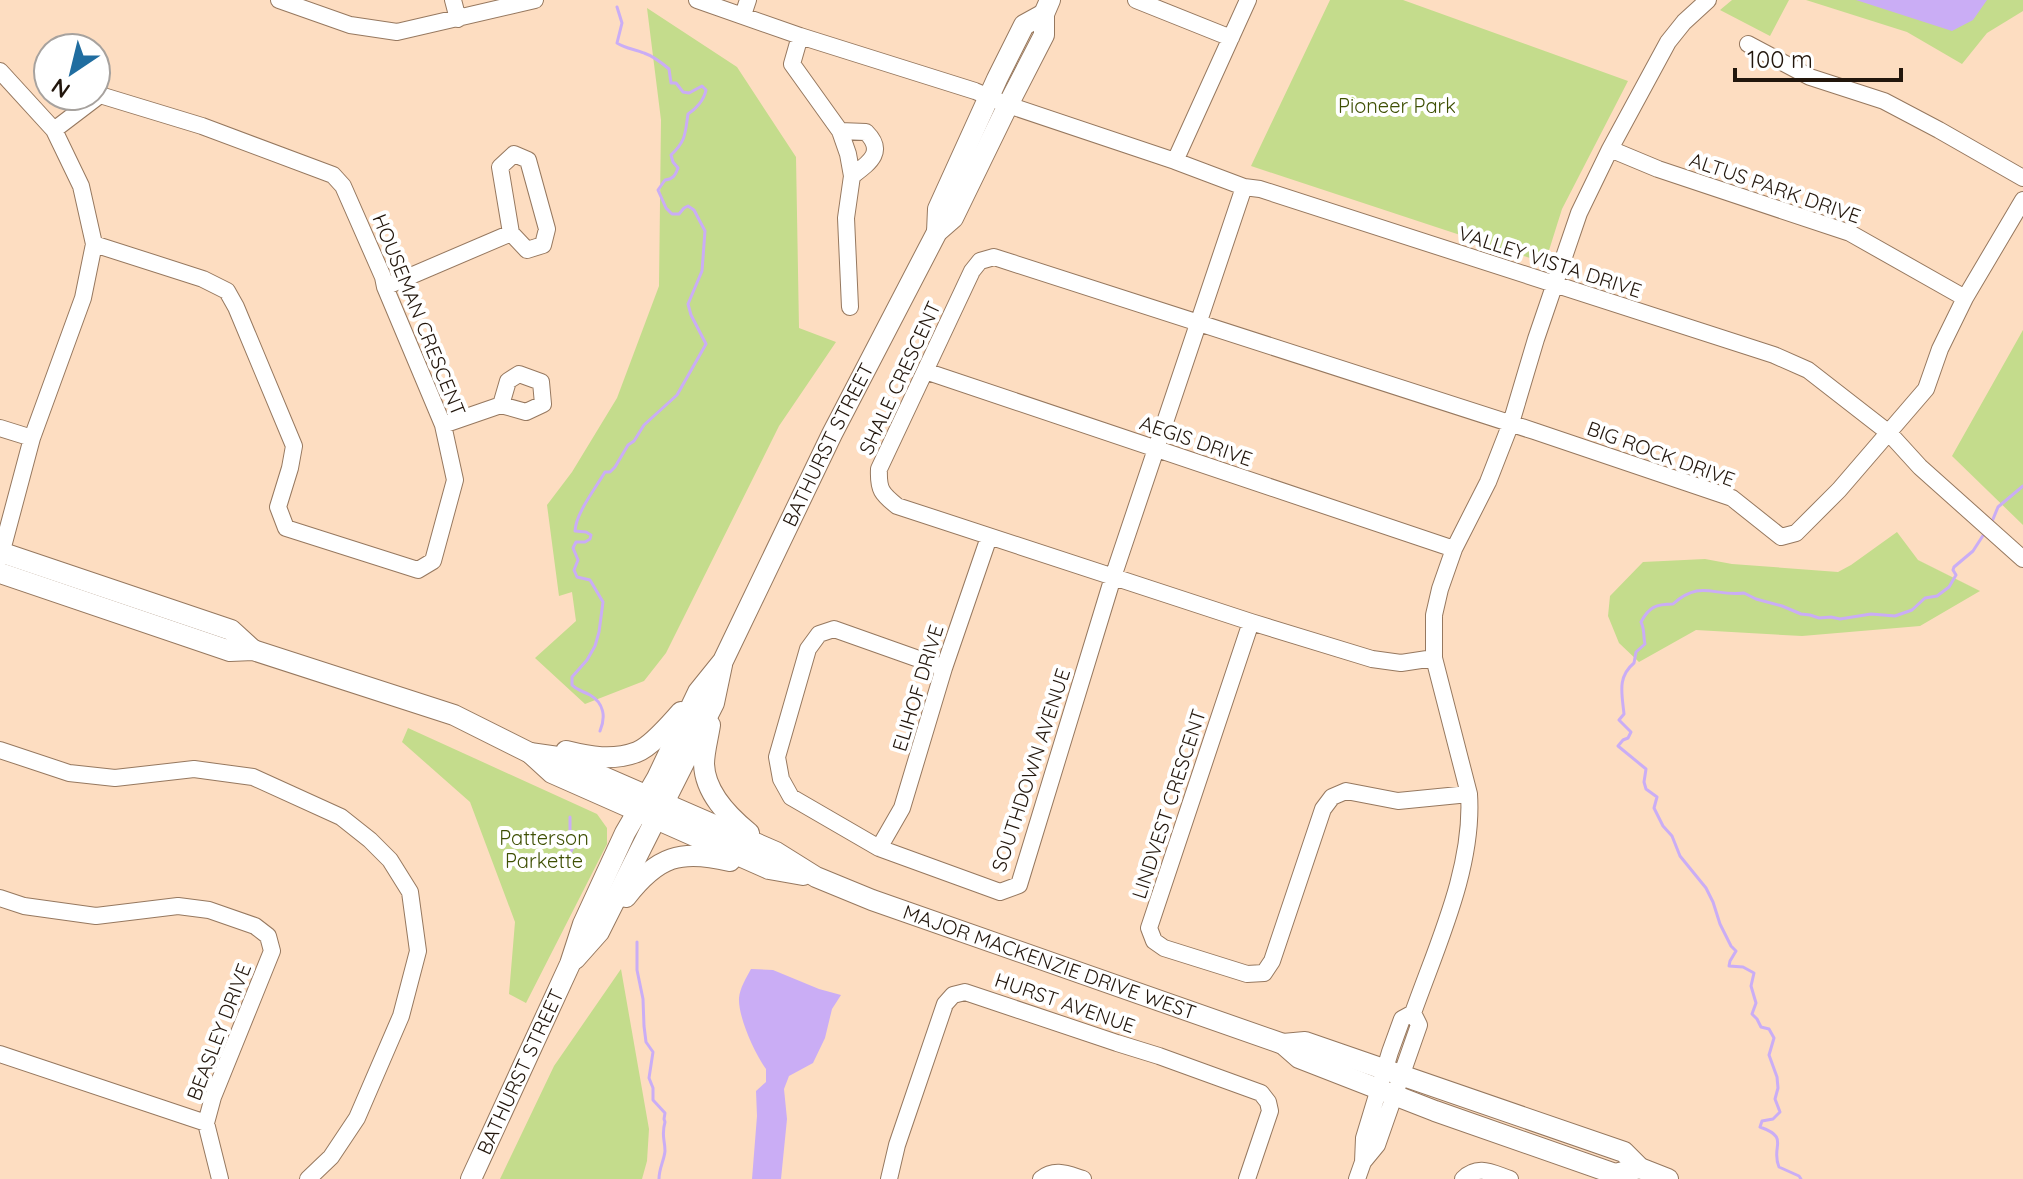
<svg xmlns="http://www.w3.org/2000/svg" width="2023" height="1179" font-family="Quicksand,sans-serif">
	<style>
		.green { fill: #c4dc8c }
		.water { fill: #caadf5 }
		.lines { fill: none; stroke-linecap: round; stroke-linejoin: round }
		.stream { stroke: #caadf5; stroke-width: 3 }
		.minor-casing { stroke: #96785f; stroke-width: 18 }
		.major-casing { stroke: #96785f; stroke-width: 22 }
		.minor { stroke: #fff; stroke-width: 16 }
		.major { stroke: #fff; stroke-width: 20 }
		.labels { text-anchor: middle; stroke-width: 8; stroke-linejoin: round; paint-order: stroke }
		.park-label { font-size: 20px; fill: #3e4f03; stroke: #fff }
		.street-label { font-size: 20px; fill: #22160c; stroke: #fff }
	</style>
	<rect width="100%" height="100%" fill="#fdddc1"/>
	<!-- green -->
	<path class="green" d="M 1330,0 L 1403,0 L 1628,81 L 1562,209 L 1545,263 L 1251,166 Z
		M 1732,0 L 1789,0 L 1770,36 L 1720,10 Z
		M 1806,0 L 2023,0 L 2023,11 L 1987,33 L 1962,64 L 1907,32 Z
		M 647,8 L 737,67 L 796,157 L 799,328 L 836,342 L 779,426 L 666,653 L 644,681 L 585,704 L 535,658 L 576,621 L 572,592 L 559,596 L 547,505 L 572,472 L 617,398 L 659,286 L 661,120 Z
		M 2023,330 L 2023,525 L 1952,456 Z
		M 1897,532 L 1918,560 L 1980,591 L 1920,626 L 1802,636 L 1696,630 L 1639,662 L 1619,643 L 1608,616 L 1610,596 L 1643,562 L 1705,559 L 1732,564 L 1838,572 L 1851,565 Z
		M 408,728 L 597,814 L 607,828 L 607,844 L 526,1003 L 509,994 L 515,922 L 470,802 L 402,742 Z
		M 621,969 L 649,1129 L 647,1161 L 642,1179 L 500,1179 L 554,1066 Z"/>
	<!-- water -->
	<path class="water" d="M 1856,0 L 1987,0 L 1973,20 L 1952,31 Z
		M 751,969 L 773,970 L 819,989 L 841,995 L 832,1009 L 825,1038 L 813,1063 L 789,1076 L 784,1089 L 787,1119 L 781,1179 L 752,1179 L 757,1116 L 756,1091 L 766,1082 L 766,1069 C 755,1054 738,1017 739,998 C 740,988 746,978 751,969 Z"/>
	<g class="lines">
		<!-- stream -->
		<path class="stream" d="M 1991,524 L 1998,507 L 2023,486
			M 600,731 C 606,717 604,703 590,695 C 583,691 578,691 572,685 L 572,677 L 587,660 L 595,646 L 599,632 L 603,602 L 590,580 L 577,577 L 574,570 L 578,560 L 573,548 L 576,542 L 585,542 L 590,539 L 591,535 L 586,532 L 575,531 C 576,513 595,489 605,472 L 610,472 L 615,467 L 628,445 L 634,441 L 644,425 L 677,395 L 706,344 L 691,315 L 688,304 L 702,271 L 705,231 L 694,210 L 688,206 L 684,208 L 679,214 L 672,214 L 666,208 L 658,190 L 665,180 C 673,179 675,176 678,168 L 673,162 L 671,155 C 686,141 685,134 688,114 C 696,109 704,100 706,90 L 702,86 L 689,93 L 683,92 L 676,83 L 671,83 L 669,69 C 662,63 653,56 644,53 C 635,49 626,49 617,43 L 622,23 L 617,7
			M 570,817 L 570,838 L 574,845 L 570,854 L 573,867
			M 637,942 L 637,970 L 643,999 L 644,1026 L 646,1042 L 653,1052 L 649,1078 L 653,1088 L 653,1100 L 665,1113 L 664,1119 L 665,1122 C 661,1136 665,1139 665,1151 C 664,1161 659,1168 659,1179
			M 1801,1179 L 1799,1176 L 1779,1167 C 1770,1146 1791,1138 1760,1127 L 1762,1121 L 1773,1119 L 1780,1112 L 1775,1099 L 1778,1088 L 1777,1077 L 1769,1055 L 1774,1038 L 1769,1029 L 1761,1027 L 1757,1019 L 1752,1014 L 1756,1003 L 1751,986 L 1754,973 L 1743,967 L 1729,966 L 1730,961 L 1736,951 L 1731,946 L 1720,924 L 1713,902 L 1706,888 L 1680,856 L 1672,836 L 1663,826 L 1654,808 L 1657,797 L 1646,789 L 1644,782 L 1646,769 L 1618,746 L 1623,740 L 1628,738 L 1631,732 L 1619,720 L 1624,714 C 1622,694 1617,677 1634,663 L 1636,652 L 1645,644 C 1643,636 1645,630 1641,622 C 1649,607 1656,604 1673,604 C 1701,579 1714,597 1744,593 L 1756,599 L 1782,606 L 1801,614 L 1810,615 L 1819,618 L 1831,617 L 1840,619 L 1871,614 L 1895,616 L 1912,610 L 1925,598 L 1937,596 L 1949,587 L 1956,575 L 1953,570 L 1954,567 L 1973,551 L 1984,534"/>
		<!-- minor casing -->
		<g class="minor-casing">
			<path id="minor" d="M 279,0 L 350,25 L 397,32 L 535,0
				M 453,0 L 458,19
				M 697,0 L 800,36 L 975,91 L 1008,105 L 1175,161 L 1244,187 L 1260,189 L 1774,355 L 1808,370 L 1889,433 L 1920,467 L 2023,559
				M 1136,0 L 1231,38
				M 743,15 L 748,0
				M 800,36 L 792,64 L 840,131 L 848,154 L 852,176 L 846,218 L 850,307
				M 1748,44 L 1810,77 L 1884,101 L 1939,130 L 2023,178
				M 0,71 L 54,130 L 81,186 L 94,244 L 83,298 L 32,438 L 0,558
				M 54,130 L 100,95 L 202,126 L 333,175 L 343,186 L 383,277 L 385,287 L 443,425 L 455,480 L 433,561 L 418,570 L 286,528 L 278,507 L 290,468 L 294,446 L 236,307 L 227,291 L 203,279 L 94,244
				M 840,131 L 866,132 C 886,152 869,163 852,176
				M 1610,149 L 1658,169 L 1850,233 L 1965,298
				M 1175,161 L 1248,0
				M 385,287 L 511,233 L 527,250 L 543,245 L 547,229 L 528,160 L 514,154 L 500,167 L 511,233
				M 925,371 L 1454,549
				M 443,425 L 501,405 L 508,381 L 519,374 L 541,382 L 543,404 L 526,412 L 501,405
				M 0,428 L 32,438
				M 1251,622 L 1149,928 L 1154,941 L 1164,948 L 1247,974 L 1264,973 L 1272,961 L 1323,809 L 1332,797 L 1346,791 L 1398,801 L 1469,794
				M 1434,658 L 1401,663 L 1372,659 L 1251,622 L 897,506 C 882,494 878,490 879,469 L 972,271 L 980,261 L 994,257 L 1534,431 L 1732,498 L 1781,537 L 1796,533 L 1839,490 L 1926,389 L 1940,349 L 1965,298 L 2023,200
				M 944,668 L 834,629 L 819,634 L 808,649 L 777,757 L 781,779 L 791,797 L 879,848 L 1000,892 L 1019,885 L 1113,577 L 1244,187
				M 0,750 L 69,773 L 115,778 L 194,769 L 253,777 L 341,817 L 370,840 L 390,860 L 410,892 L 418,951 L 401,1016 L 357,1118 L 331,1157 L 308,1179
				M 879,848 L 902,808 L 944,668 L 989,537
				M 0,898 L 24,906 L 96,916 L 178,906 L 209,910 L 255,926 L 268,936 L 272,951 L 213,1097 L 206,1123 L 220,1179
				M 0,1054 L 206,1123
				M 1363,1162 L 1364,1138 L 1390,1052 L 1402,1019 L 1413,1013 C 1437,945 1474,867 1469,794 L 1434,658 L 1434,615 L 1440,589 L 1454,549 L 1488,482 L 1511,423 L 1536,339 L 1579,213 L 1610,149 L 1668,42 L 1684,22 L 1708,0
				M 889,1179 L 897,1145 L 945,1004 L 953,995 L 965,992 L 1117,1043 L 1159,1056 L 1261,1093 L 1268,1102 L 1270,1111 L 1247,1179
				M 1041,1179 C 1055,1168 1067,1174 1083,1179
				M 1357,1179 L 1363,1162 L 1377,1145 L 1419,1025 L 1413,1013
				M 1463,1179 C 1478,1164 1492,1173 1510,1179"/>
		</g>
		<!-- major casing -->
		<g class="major-casing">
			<g id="major">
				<path d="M 937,232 L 938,209 L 997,79 L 1024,25 L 1044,14"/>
				<path d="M 0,552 L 231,630 L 253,650"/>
				<path d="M 0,573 L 230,651 L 253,650 L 454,715 L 530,753 L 552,773 L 769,869 L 803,875"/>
				<path d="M 710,725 C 708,738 704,752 704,764 C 705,793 728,816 749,833"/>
				<path d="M 566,751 C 590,757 613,761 637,752 C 652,746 670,724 681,712"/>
				<path id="s1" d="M 530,753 L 558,757 L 776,852 L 816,877 L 872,900 L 1283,1044 L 1299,1058 L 1435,1111 L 1615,1174 L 1640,1168"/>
				<path d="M 626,897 C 658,856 680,849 730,861"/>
				<path d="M 575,959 L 599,932 L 714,703 L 722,665"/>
				<path d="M 1283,1044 L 1305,1042 L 1624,1152 L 1640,1168 L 1668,1179"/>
				<path id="s2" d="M 471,1179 L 570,964 L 583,924 L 625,833 L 657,778 L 698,692 L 723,661 L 832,434 L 937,232 L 953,218 L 1008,105 L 1044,35 L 1044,14 L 1050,0"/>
			</g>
		</g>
		<!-- minor -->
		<use href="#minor" class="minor"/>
		<!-- major -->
		<use href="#major" class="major"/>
	</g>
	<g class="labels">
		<!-- park labels -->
		<g class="park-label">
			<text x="1397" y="113">Pioneer Park</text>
			<text x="544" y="845">Patterson<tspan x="544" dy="23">Parkette</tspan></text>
		</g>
		<!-- street labels -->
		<g class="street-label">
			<text transform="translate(1775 188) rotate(19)" y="7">ALTUS PARK DRIVE</text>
			<text transform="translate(1550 262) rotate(18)" y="7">VALLEY VISTA DRIVE</text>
			<text transform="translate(419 315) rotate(68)" y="7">HOUSEMAN CRESCENT</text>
			<text transform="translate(900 378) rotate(-65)" y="7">SHALE CRESCENT</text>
			<text transform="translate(1196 441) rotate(19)" y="7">AEGIS DRIVE</text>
			<text dy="7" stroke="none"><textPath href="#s2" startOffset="818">BATHURST STREET</textPath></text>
			<text transform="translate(1661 454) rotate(20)" y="7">BIG ROCK DRIVE</text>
			<text transform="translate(918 688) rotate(-73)" y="7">ELIHOF DRIVE</text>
			<text transform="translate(1031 770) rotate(-72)" y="7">SOUTHDOWN AVENUE</text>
			<text transform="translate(1169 804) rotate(-72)" y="7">LINDVEST CRESCENT</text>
			<text dy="7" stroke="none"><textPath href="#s1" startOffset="562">MAJOR MACKENZIE DRIVE WEST</textPath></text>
			<text transform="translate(1065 1003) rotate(19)" y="7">HURST AVENUE</text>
			<text transform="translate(219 1032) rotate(-69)" y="7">BEASLEY DRIVE</text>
			<text dy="7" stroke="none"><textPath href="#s2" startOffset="118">BATHURST STREET</textPath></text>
		</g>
	</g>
	<!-- north arrow -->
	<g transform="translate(72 72) rotate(215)"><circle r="38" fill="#ffffff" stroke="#a7a29e" stroke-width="2"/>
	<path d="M0-6L14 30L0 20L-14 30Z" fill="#206da0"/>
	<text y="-12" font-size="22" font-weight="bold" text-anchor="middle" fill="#22160c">N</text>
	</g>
	<!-- scale -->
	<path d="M1735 68v12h166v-12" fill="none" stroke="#22160c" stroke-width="4"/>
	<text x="1747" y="68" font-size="24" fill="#22160c" stroke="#ffffff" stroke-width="6" paint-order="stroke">100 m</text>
</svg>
